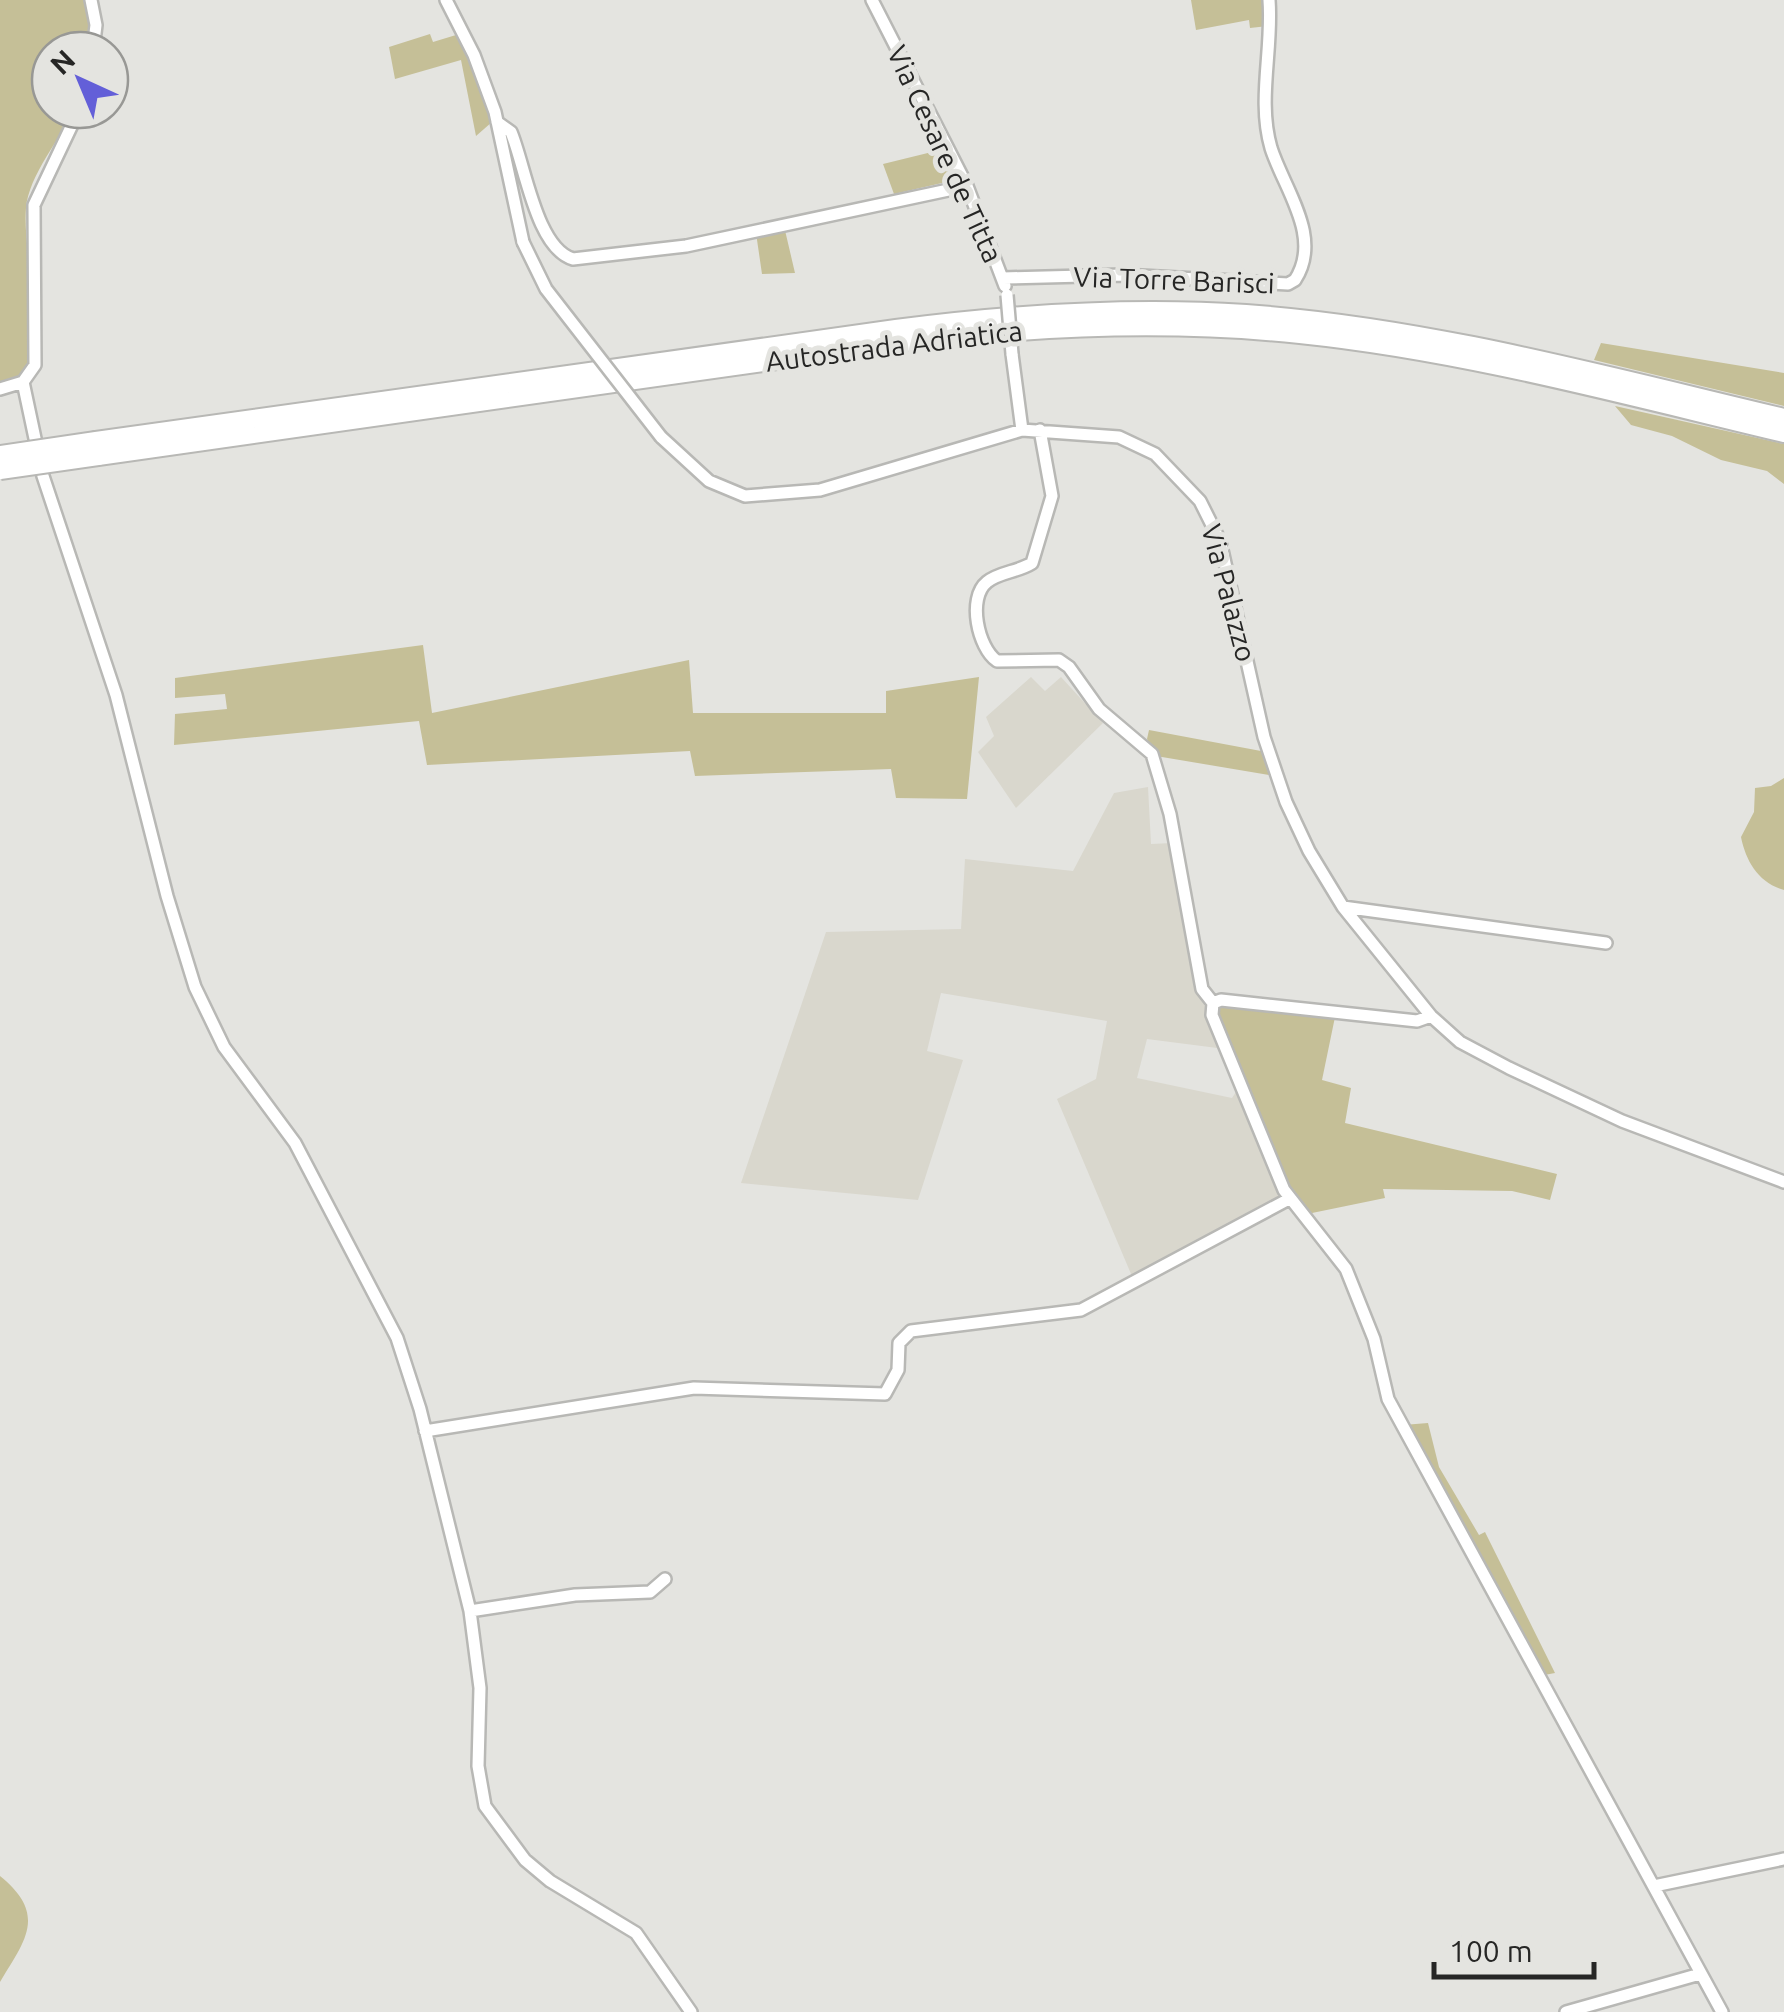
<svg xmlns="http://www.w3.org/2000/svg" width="1784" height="2012" font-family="Ubuntu,sans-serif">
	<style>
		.built { fill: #d9d7cd }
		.green { fill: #c5bf97 }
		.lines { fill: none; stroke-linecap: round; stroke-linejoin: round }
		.minor-casing { stroke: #b8b8b5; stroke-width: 16 }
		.highway-casing { stroke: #b8b8b5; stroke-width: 22 }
		.minor { stroke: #fff; stroke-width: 11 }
		.highway { stroke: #fff; stroke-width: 18 }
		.minor-bridge-casing { stroke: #b8b8b5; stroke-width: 16; stroke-linecap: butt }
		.highway-bridge-casing { stroke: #b8b8b5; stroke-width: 22; stroke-linecap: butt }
		.minor-bridge { stroke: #fff; stroke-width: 11 }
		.highway-bridge { stroke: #fff; stroke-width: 18 }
		.labels { text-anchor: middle; stroke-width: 10; stroke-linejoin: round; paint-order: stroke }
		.street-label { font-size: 28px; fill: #262625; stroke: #e4e4e0 }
	</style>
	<rect width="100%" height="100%" fill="#e4e4e0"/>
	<!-- built -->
	<path class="built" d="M 1031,677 L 1045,691 L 1061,677 L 1103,723 L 1016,808 L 978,752 L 994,736 L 986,717 Z
		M 1148,787 L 1151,844 L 1172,843 L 1209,1001 L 1225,1049 L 1147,1039 L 1137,1078 L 1232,1098 L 1238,1089 L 1284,1198 L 1134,1281 L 1057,1099 L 1096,1079 L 1107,1021 L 941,993 L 927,1051 L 963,1060 L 918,1200 L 741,1183 L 826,932 L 961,929 L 965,859 L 1073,871 L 1114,793 Z"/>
	<!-- green -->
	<path class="green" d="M 0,0 L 88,0 L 89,50 L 50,50 L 50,110 L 75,110 C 60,139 29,175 26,208 C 22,257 50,337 22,379 L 0,384 Z
		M 1191,0 L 1266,0 L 1268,26 L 1250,28 L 1249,20 L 1196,30 Z
		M 430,34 L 433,42 L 456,35 L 462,41 L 492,122 L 476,136 L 461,60 L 395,79 L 389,47 Z
		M 940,150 L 955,180 L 894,194 L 883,164 Z
		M 784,226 L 795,273 L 762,274 L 756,233 Z
		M 1601,343 L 1784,373 L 1784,406 L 1594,360 Z
		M 1615,406 L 1784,444 L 1784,484 L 1767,471 L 1721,460 L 1672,436 L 1631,425 Z
		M 423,645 L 432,713 L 689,660 L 693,713 L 886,713 L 886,691 L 979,677 L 967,799 L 896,798 L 891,769 L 695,776 L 690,751 L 427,765 L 419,721 L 174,745 L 175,714 L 227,709 L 225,694 L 175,698 L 175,678 Z
		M 1149,730 L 1261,751 L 1269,775 L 1156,756 L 1147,739 Z
		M 1784,778 L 1784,890 C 1759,883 1746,862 1741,837 L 1754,812 L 1755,788 L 1771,786 Z
		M 1219,1004 L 1335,1017 L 1322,1080 L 1351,1088 L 1345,1123 L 1557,1174 L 1550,1200 L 1512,1191 L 1383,1189 L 1385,1198 L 1312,1213 L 1290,1192 L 1215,1012 Z
		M 1428,1423 L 1439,1467 L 1479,1535 L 1485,1532 L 1555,1673 L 1539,1676 L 1403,1425 Z
		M 0,1876 C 48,1915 25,1940 0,1982 Z"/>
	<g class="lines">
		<!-- minor casing -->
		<g class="minor-casing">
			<path id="minor" d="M 91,0 L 96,25 L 93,50
				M 446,0 L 474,55 L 495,112 L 523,242
				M 872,0 L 967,186 L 1005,286
				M 497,122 L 511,132 C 525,165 536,248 573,259 L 686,246 L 967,186
				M 1003,278 L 1123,275 L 1288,284 L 1295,280 C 1323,237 1284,189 1271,148 C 1257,100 1273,49 1269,0
				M 1012,354 L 1022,430
				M 23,382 L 43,476 L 116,695 L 167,896 L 195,987 L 224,1047 L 295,1143 L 397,1338 L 420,1409 L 470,1611 L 480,1688 L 478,1766 L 485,1806 L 525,1860 L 550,1881 L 636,1933 L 691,2012
				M 0,389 L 23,382 L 35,365 L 34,205 L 79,110
				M 1040,430 L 1052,496 L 1032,563 C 1018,572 999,572 987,582 C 967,598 978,648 997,661 L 1059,660 L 1069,667 L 1099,709 L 1152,754 L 1170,814 L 1202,989 L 1213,1003
				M 661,437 L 709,481 L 745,496 L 820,490 L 1022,430 L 1119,437 L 1155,454 L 1200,501 L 1220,541 L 1264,737 L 1286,802 L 1309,851 L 1343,907 L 1431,1016 L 1460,1042 L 1509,1068 L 1622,1121 L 1784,1182
				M 1343,907 L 1606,943
				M 1431,1016 L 1417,1021 L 1221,1000 L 1213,1003 L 1212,1015 L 1284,1190 L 1346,1269 L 1374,1339 L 1388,1399 L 1722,2012
				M 425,1431 L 694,1388 L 885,1394 L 898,1370 L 899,1343 L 911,1331 L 1081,1310 L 1289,1199
				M 470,1611 L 575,1595 L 650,1592 L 665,1579
				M 1654,1886 L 1784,1859
				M 1566,2012 L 1700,1974"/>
		</g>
		<!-- highway casing -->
		<g class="highway-casing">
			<path id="highway" d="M 96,441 L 896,329 C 1012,314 1129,306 1246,314 C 1429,327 1606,376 1784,418
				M 98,456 L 897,343 C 1031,326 1165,320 1300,334 C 1464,351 1624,395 1784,433"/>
		</g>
		<!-- minor -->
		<use href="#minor" class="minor"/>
		<!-- highway -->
		<use href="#highway" class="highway"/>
		<!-- minor-bridge casing -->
		<g class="minor-bridge-casing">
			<path id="minor-bridge" d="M 523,242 L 546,289 L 661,437
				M 1007,295 L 1012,354"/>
		</g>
		<!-- highway-bridge casing -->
		<g class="highway-bridge-casing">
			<path id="highway-bridge" d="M 0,455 L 96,441
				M 0,470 L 98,456"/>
		</g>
		<!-- minor-bridge -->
		<use href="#minor-bridge" class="minor-bridge"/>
		<!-- highway-bridge -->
		<use href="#highway-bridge" class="highway-bridge"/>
	</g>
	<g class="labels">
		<!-- street labels -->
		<g class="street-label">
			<text transform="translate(945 154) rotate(65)" y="10">Via Cesare de Titta</text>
			<text transform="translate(1174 280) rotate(2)" y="10">Via Torre Barisci</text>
			<text transform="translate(894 346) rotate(-7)" y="10">Autostrada Adriatica</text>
			<text transform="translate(1229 593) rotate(75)" y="10">Via Palazzo</text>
		</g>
	</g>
	<!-- north arrow -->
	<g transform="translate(80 80) rotate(316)"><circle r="48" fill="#e4e4e0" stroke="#989895" stroke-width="2.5"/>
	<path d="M0-8L18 38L0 25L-18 38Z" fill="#635fd8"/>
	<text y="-15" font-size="28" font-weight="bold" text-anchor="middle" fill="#262625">N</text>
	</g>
	<!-- scale -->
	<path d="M1434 1962v15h160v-15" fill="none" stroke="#262625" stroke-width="5"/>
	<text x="1449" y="1962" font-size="30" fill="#262625" stroke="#e4e4e0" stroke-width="8" paint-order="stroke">100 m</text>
</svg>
